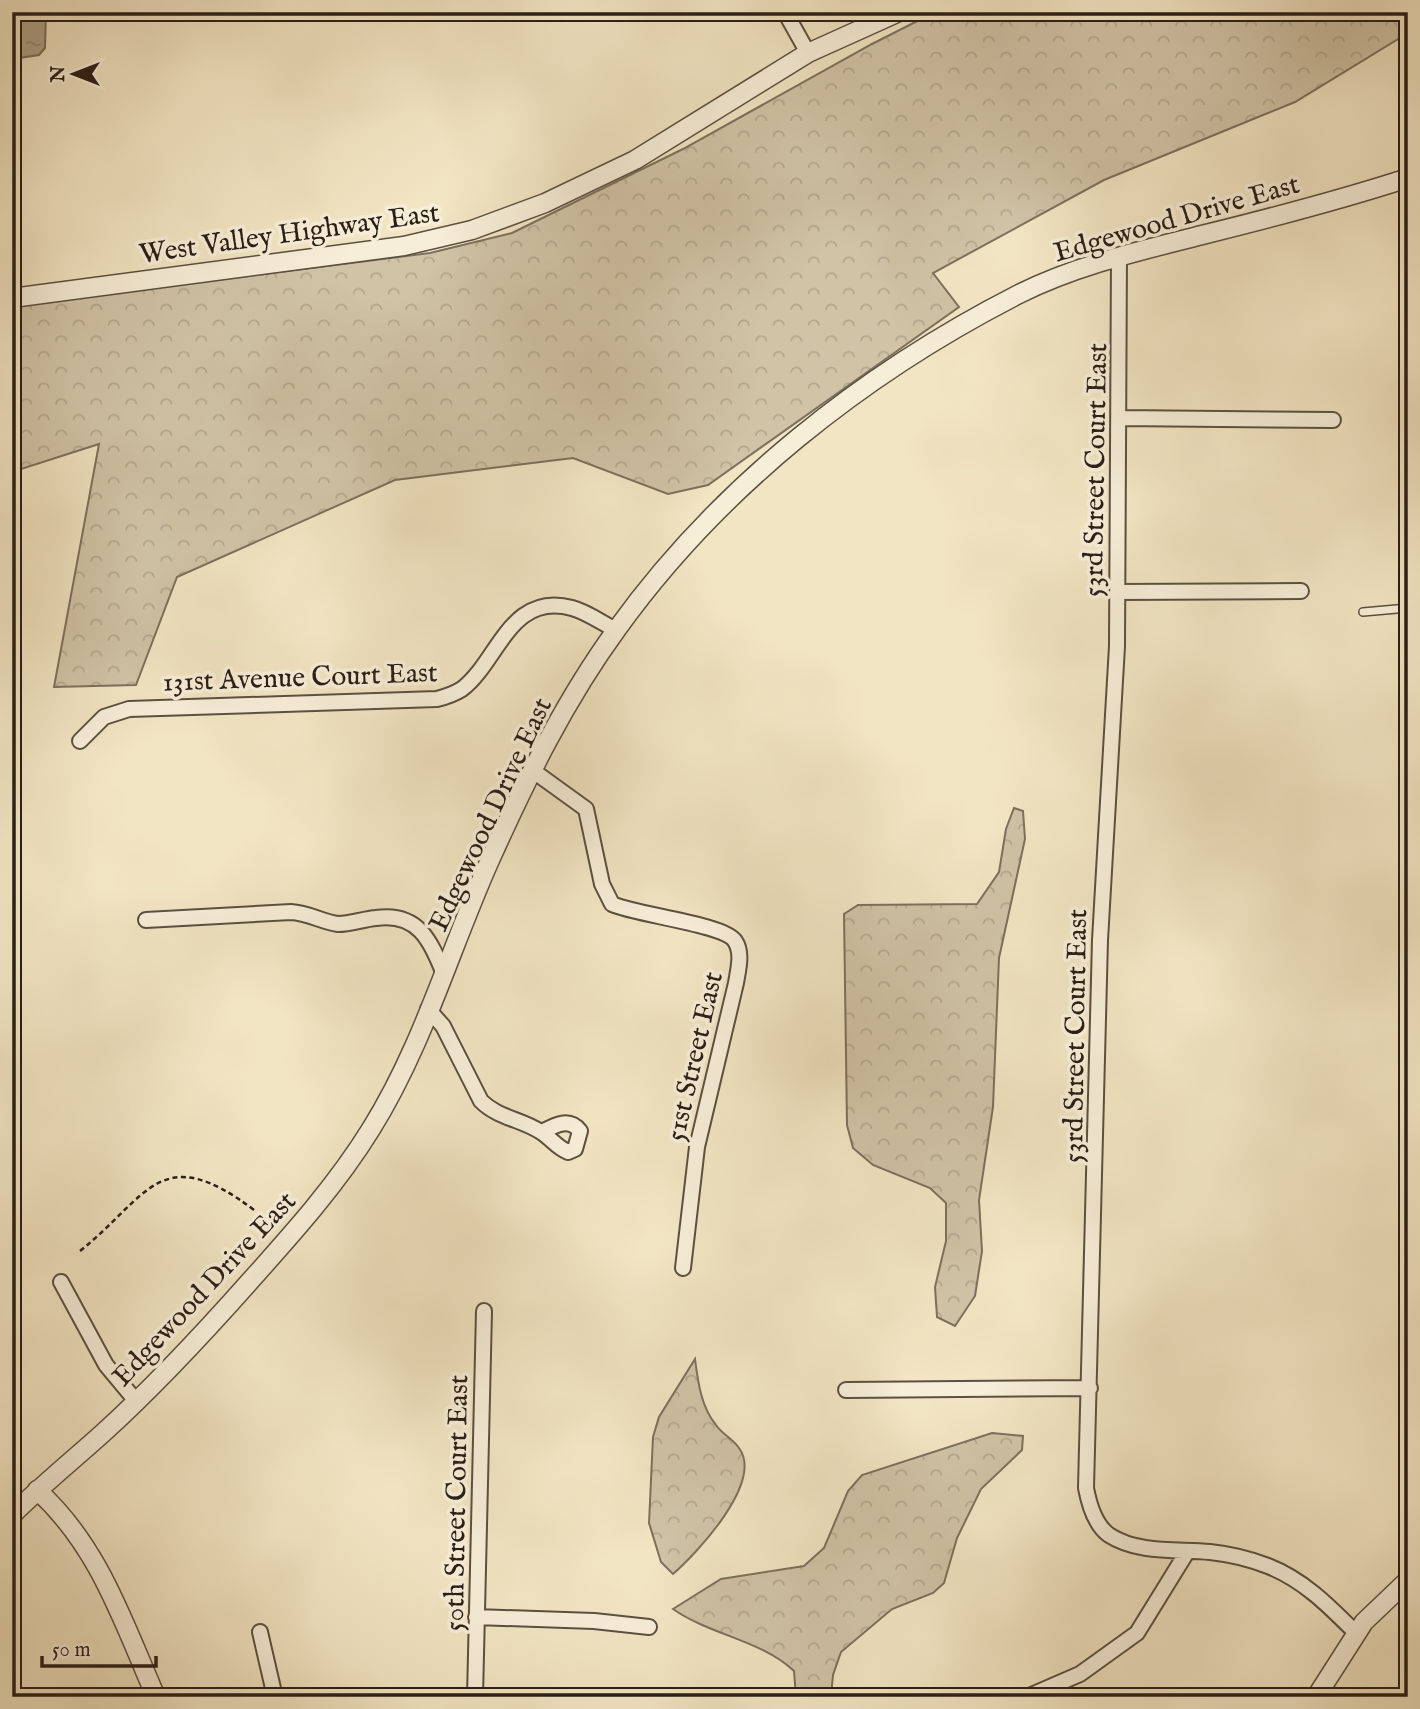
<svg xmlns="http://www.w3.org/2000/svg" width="1420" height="1709" font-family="'IM FELL English',serif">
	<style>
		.forest { fill: url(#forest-crowns); stroke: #7c705e; stroke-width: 2 }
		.water { fill: url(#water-ripples); stroke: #796d5a; stroke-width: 2 }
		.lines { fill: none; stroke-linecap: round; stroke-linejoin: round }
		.service-casing { stroke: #5b5041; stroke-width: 10 }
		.minor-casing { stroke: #5b5041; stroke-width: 18 }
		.tertiary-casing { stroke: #5b5041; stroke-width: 21 }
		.path { stroke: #291e16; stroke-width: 2.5; stroke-dasharray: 5 3.5; stroke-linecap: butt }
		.service { stroke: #f7eed8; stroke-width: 7 }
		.minor { stroke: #f7eed8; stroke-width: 14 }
		.tertiary { stroke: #f7eed8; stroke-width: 18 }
		.labels { text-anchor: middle; stroke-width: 7; stroke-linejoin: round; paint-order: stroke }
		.street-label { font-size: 28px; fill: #291e16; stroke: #f7eed8 }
	</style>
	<defs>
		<pattern id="forest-crowns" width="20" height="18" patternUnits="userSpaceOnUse" patternTransform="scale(1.75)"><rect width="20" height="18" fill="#d0c3a6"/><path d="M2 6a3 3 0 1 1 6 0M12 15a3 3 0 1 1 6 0" fill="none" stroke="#b3a78e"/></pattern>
		<pattern id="water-ripples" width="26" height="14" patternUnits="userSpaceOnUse" patternTransform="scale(1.75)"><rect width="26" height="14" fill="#aea188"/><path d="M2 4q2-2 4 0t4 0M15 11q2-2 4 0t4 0" fill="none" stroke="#8e836e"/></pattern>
	</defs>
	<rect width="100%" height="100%" fill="#f2e5c3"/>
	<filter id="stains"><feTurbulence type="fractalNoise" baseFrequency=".00286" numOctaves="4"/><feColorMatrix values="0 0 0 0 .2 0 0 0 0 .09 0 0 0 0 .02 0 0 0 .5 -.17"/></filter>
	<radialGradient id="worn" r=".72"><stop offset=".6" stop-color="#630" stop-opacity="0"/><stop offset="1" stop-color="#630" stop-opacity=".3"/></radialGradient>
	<!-- forest -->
	<path class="forest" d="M 935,12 L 1408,12 L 1408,33 L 1295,102 L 1104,180 L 933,273 L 959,307 L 708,485 L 668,494 L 573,458 L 395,480 L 177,577 L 136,685 L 54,687 L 99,444 L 12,472 L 12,306 L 430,253 L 512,233 L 683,149 L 872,44 Z
		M 1014,808 L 1023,811 L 1025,839 L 999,958 L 993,1107 L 979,1200 L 982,1251 L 975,1296 L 955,1326 L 937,1317 L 935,1287 L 946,1241 L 946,1203 L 930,1188 L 873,1165 L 853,1148 L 847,1125 L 844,914 L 858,905 L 977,904 L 999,872 L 1006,829 Z
		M 695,1359 C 698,1382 701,1407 716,1425 C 722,1434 733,1439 739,1448 C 764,1482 697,1553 673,1574 L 661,1562 L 649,1523 L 653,1437 L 659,1417 Z
		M 992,1433 L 1023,1436 L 1022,1450 L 981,1489 L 957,1538 L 944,1583 L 933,1593 L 892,1609 L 841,1652 L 833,1675 L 831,1697 L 796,1697 L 794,1671 C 761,1640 710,1635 673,1609 L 721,1579 L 804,1566 L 824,1548 L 848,1491 L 862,1475 Z"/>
	<!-- water -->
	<path class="water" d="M 12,12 L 46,12 L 45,48 L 39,55 L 12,59 Z"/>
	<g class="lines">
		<!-- service casing -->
		<g class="service-casing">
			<path id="service" d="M 1363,612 L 1408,608"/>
		</g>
		<!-- minor casing -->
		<g class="minor-casing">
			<path id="minor" d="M 785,12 L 808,53
				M 1119,256 L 1117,646 L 1100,940 L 1086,1488 C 1089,1504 1095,1525 1109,1535 C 1138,1554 1178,1549 1210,1552 C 1229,1554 1250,1559 1268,1566 C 1304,1580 1330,1607 1357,1634
				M 1120,418 L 1333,420
				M 1117,592 L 1301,591
				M 80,741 L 104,717 L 129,709 L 437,699 C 445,697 454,694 462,689 C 498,662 510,591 572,608 C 587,612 602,623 616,630
				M 532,770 L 586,809 L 602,884 L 612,904 C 636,915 724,924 735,941 C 743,953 738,970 736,983 L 697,1147 L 683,1268
				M 146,920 L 291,912 C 309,913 322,922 338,924 C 350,924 364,919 376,918 C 418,912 430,940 444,974
				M 428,1009 L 443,1026 L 481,1101 C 498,1118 521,1119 541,1132 C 551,1138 556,1147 568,1152 L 575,1149 L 580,1131 C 569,1117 555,1125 542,1132
				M 61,1282 L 106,1365 L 136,1401
				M 846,1390 L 1090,1388
				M 476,1617 L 594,1621 L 649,1627
				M 260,1632 L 275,1697
				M 475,1697 L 484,1311
				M 1027,1697 L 1080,1674 L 1137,1633 L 1187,1552"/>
		</g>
		<!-- tertiary casing -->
		<g class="tertiary-casing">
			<path id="tertiary" d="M 12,298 L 404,246 L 472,230 L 545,203 L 635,160 L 808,53 L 899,12
				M 37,1490 C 99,1546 123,1622 156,1697
				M 12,1515 C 41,1486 73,1460 103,1433 C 156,1385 204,1333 251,1280 C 294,1232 337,1184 371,1129 C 423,1046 450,949 490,860 C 526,780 565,700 617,629 C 719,487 864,373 1019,294 C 1077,265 1140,251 1202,235 C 1271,218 1340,200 1408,178
				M 1316,1697 L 1364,1622 L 1408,1580"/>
		</g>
		<!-- path -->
		<path class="path" d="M 80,1251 C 148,1197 160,1139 254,1210"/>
		<!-- service -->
		<use href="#service" class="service"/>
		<!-- minor -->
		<use href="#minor" class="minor"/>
		<!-- tertiary -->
		<use href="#tertiary" class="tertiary"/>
	</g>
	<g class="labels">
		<!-- street labels -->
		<g class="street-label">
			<text transform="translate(1176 217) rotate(-16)" y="10">Edgewood Drive East</text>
			<text transform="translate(289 232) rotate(-8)" y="10">West Valley Highway East</text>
			<text transform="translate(1094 470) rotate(-89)" y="10">53rd Street Court East</text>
			<text transform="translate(300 676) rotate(-2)" y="10">131st Avenue Court East</text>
			<text transform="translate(489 814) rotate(-65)" y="10">Edgewood Drive East</text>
			<text transform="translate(1074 1036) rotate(-89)" y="10">53rd Street Court East</text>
			<text transform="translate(693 1056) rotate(-77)" y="10">51st Street East</text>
			<text transform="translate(203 1288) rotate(-47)" y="10">Edgewood Drive East</text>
			<text transform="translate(455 1503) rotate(-89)" y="10">50th Street Court East</text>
		</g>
	</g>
	<!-- margin -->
	<rect width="1420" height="1709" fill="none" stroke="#f2e5c3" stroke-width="42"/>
	<rect x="14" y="14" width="1392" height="1681" fill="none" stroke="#291e16" stroke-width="3.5"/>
	<rect x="21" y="21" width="1378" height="1667" fill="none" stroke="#291e16" stroke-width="2"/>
	<!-- north arrow -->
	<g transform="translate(74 74) rotate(270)" stroke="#f7eed8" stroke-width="5" paint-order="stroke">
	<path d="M0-5L12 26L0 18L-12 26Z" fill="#291e16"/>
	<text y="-10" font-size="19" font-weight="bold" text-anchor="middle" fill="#291e16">N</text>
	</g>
	<!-- scale -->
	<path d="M42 1656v10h114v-10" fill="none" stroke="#291e16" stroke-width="3.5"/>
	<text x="52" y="1656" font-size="21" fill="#291e16" stroke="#f7eed8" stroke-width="5" paint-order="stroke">50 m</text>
	<rect width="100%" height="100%" filter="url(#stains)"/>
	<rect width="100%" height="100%" fill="url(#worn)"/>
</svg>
